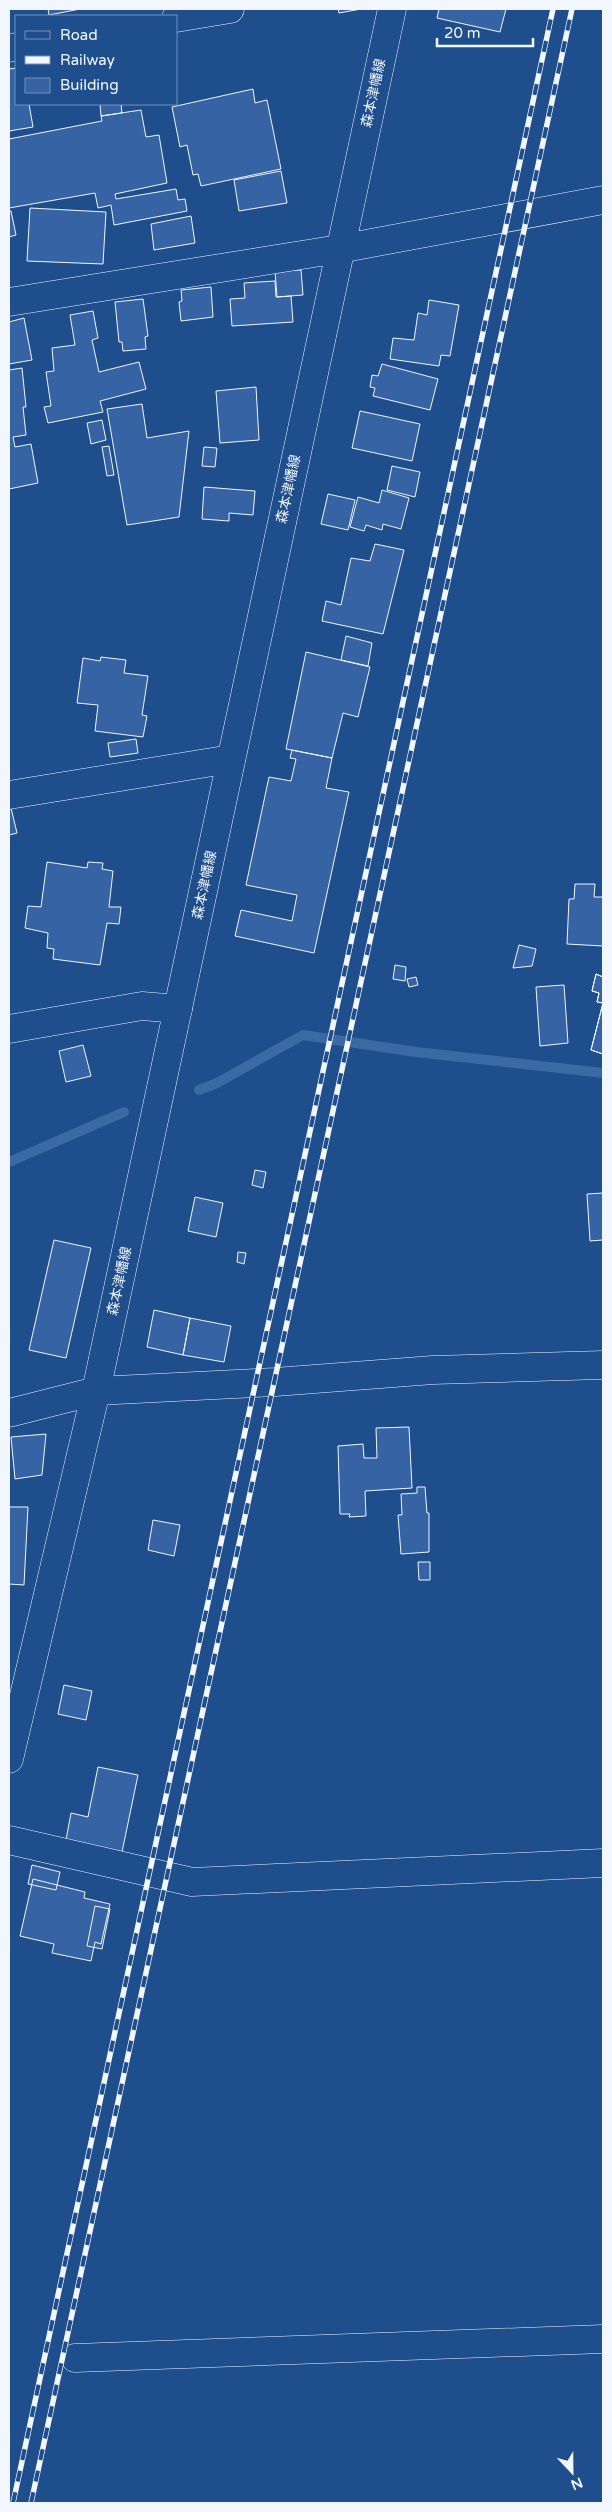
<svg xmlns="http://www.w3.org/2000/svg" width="612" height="2512" font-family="'Varela Round','Noto Sans JP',sans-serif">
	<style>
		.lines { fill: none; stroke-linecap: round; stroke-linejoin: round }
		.stream { stroke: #3b69a3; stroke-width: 10 }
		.building { fill: #3563a3; stroke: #f2f6ff }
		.street-casing { stroke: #f2f6ff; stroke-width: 29 }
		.secondary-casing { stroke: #f2f6ff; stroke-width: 29 }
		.street { stroke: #1f4e8c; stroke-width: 28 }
		.secondary { stroke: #1f4e8c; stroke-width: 28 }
		.rail-casing { stroke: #f2f6ff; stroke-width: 5.5 }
		.rail { stroke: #1f4e8c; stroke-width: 4; stroke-dasharray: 11; stroke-linecap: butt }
		.labels { text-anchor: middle; stroke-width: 4; stroke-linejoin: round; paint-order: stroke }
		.street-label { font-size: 14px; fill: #f2f6ff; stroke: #1f4e8c }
	</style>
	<rect width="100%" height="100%" fill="#1f4e8c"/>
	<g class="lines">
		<!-- stream -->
		<path class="stream" d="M 199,1090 L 217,1083 L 303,1035 L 416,1052 L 603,1073
			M 9,1162 L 124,1112"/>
	</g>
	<!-- building -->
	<path class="building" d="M 48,9 L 80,9 L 49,15 Z
		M 338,9 L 361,9 L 339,13 Z
		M 439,9 L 506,9 L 500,32 L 437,18 Z
		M 16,68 L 16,104 L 29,104 L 33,127 L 9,131 L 9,69 Z
		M 253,89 L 255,103 L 267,100 L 281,169 L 201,186 L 198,174 L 193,175 L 187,145 L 180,147 L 172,107 Z
		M 100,104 L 121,104 L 122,113 L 101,116 Z
		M 141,110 L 146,137 L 159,135 L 167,183 L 115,194 L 116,199 L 176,189 L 178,200 L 185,199 L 187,211 L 114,225 L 111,205 L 98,208 L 95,193 L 9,208 L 9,139 L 102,121 L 101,116 Z
		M 281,171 L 287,203 L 239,211 L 234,180 Z
		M 30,208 L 106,212 L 103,264 L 27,261 Z
		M 9,211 L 11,211 L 16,235 L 9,237 Z
		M 191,216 L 195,243 L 154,250 L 151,224 Z
		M 301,270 L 303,295 L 277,297 L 275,271 Z
		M 275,281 L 276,297 L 291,296 L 293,322 L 232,326 L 230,299 L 245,298 L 244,283 Z
		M 211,287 L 213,317 L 181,321 L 179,302 L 182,301 L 181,290 Z
		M 143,299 L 148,336 L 145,337 L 146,349 L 123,351 L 122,342 L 119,342 L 115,302 Z
		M 429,300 L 459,305 L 450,356 L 441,355 L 439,366 L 390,359 L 393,338 L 414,340 L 418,313 L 427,315 Z
		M 93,311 L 98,338 L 92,340 L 99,372 L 139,362 L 146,389 L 100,401 L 103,412 L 48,423 L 44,407 L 51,406 L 46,372 L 54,371 L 52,348 L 75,345 L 70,315 Z
		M 24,318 L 32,360 L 9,364 L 9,322 Z
		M 382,364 L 438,379 L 430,410 L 373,396 L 375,388 L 370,387 L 372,375 L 378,376 Z
		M 22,368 L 26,407 L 23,407 L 26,435 L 13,437 L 15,447 L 31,444 L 38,483 L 9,489 L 9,370 Z
		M 256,387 L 259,440 L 220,443 L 216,391 Z
		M 142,404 L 147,438 L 189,431 L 179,517 L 127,525 L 107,409 Z
		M 360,411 L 420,424 L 412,461 L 352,448 Z
		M 102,420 L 106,440 L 91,444 L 87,423 Z
		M 109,446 L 114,475 L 107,476 L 102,447 Z
		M 204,447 L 217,448 L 215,467 L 202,466 Z
		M 392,466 L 420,472 L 415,497 L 387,490 Z
		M 204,487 L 255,491 L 253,515 L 229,513 L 229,521 L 202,519 Z
		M 382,490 L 409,498 L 401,529 L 383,524 L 382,530 L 366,525 L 364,531 L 350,527 L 358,497 L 379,503 Z
		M 328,494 L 355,500 L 348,530 L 321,524 Z
		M 375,544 L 404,550 L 383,634 L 322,621 L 326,601 L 341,605 L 351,558 L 370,561 Z
		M 346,636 L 372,643 L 368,666 L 341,660 Z
		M 306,652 L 370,667 L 358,717 L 343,713 L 332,758 L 286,749 Z
		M 101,657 L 126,660 L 124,673 L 148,676 L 142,715 L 147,716 L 143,737 L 95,731 L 98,705 L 77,703 L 83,658 L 100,661 Z
		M 136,739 L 138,753 L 110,757 L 108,743 Z
		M 292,750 L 332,758 L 326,788 L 349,792 L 314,953 L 235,936 L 241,910 L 292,921 L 297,895 L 246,885 L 269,777 L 291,781 L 296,759 L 290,758 Z
		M 9,808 L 11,808 L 17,833 L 9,835 Z
		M 47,862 L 87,868 L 88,862 L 103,863 L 102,869 L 113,871 L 109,907 L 121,907 L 119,924 L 107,923 L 100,965 L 53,959 L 54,949 L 47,948 L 48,933 L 25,928 L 28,906 L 41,907 Z
		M 575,884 L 595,884 L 594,897 L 603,897 L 603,946 L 567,944 L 569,899 L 574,899 Z
		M 519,945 L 536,949 L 532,966 L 513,968 Z
		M 395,965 L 406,967 L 405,981 L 393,979 Z
		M 596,974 L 603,977 L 603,1054 L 591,1050 L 603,1003 L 597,1002 L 599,993 L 592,991 Z
		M 596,974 L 603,977 L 603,1054 L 591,1050 L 603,1003 L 597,1002 L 599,993 L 592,991 Z
		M 416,977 L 418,985 L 409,987 L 407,979 Z
		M 564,985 L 568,1043 L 540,1046 L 536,987 Z
		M 83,1045 L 91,1076 L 66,1082 L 59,1051 Z
		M 255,1170 L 266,1172 L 263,1188 L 252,1185 Z
		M 603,1193 L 603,1240 L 590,1241 L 587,1194 Z
		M 195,1197 L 223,1203 L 216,1237 L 188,1231 Z
		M 54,1240 L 91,1248 L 66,1358 L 29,1350 Z
		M 238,1252 L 246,1253 L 244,1264 L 237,1262 Z
		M 154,1310 L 190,1318 L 183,1355 L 147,1347 Z
		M 190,1318 L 231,1326 L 224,1362 L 183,1355 Z
		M 409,1427 L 412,1488 L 365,1491 L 366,1516 L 349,1517 L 350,1514 L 340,1514 L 338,1446 L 363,1444 L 364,1458 L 377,1458 L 376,1428 Z
		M 46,1434 L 42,1475 L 15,1479 L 11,1437 Z
		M 417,1487 L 425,1487 L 427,1513 L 429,1513 L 429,1552 L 401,1554 L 398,1515 L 402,1515 L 401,1494 L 417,1493 Z
		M 9,1507 L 28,1507 L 24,1585 L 9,1584 Z
		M 153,1520 L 180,1525 L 174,1556 L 148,1550 Z
		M 418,1562 L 430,1562 L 430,1580 L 419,1580 Z
		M 64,1685 L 92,1691 L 86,1720 L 58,1714 Z
		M 98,1767 L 138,1775 L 122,1852 L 66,1840 L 71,1813 L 88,1817 Z
		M 32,1865 L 60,1872 L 56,1890 L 28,1884 Z
		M 33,1879 L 85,1892 L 84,1898 L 110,1904 L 101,1944 L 95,1942 L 91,1961 L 52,1953 L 54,1944 L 20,1936 Z
		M 95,1906 L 110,1909 L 102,1949 L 87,1946 Z"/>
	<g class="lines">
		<!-- street casing -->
		<g class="street-casing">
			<path id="street" d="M 176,18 L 230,9
				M 9,48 L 16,47
				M 9,302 L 339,249 L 603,200
				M 9,795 L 231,759
				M 9,1029 L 142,1006 L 178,1009
				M 9,1413 L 96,1391 L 275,1382 L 433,1370 L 603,1365
				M 9,1840 L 192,1882 L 603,1863
				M 75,2358 L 603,2339"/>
		</g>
		<!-- secondary casing -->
		<g class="secondary-casing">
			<path id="secondary" d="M 9,1759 L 96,1391 L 392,9"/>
		</g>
		<!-- street -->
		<use href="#street" class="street"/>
		<!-- secondary -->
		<use href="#secondary" class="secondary"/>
		<!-- rail casing -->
		<g class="rail-casing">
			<path id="rail" d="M 13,2503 L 553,9
				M 31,2503 L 572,9"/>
		</g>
		<!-- rail -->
		<use href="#rail" class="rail"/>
	</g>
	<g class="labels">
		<!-- street labels -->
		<g class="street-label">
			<text transform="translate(373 93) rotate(-78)" y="5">森本津幡線</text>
			<text transform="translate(288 489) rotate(-78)" y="5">森本津幡線</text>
			<text transform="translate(204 885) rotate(-78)" y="5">森本津幡線</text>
			<text transform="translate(119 1281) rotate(-78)" y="5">森本津幡線</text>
		</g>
	</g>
	<!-- border -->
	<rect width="612" height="2512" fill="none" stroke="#f2f6ff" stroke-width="20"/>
	<!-- legend -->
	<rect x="15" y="15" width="162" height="90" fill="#1f4e8c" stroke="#7391ba"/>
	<rect x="25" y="31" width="25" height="8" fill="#1f4e8c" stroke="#7391ba"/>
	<text x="60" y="40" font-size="15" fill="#f2f6ff">Road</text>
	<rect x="25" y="56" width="25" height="8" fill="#f2f6ff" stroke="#7391ba"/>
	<text x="60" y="65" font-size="15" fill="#f2f6ff">Railway</text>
	<rect x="25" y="78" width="25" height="15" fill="#3563a3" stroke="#7391ba"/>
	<text x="60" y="90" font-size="15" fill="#f2f6ff">Building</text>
	<!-- north arrow -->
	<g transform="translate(572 2472) rotate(158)" stroke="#1f4e8c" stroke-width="4" paint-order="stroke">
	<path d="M0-4L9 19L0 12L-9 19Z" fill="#f2f6ff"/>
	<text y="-8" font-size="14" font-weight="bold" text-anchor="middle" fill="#f2f6ff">N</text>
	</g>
	<!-- scale -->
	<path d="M437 38v8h96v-8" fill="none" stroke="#f2f6ff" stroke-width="2.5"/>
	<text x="444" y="38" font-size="15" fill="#f2f6ff" stroke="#1f4e8c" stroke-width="4" paint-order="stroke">20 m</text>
</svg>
